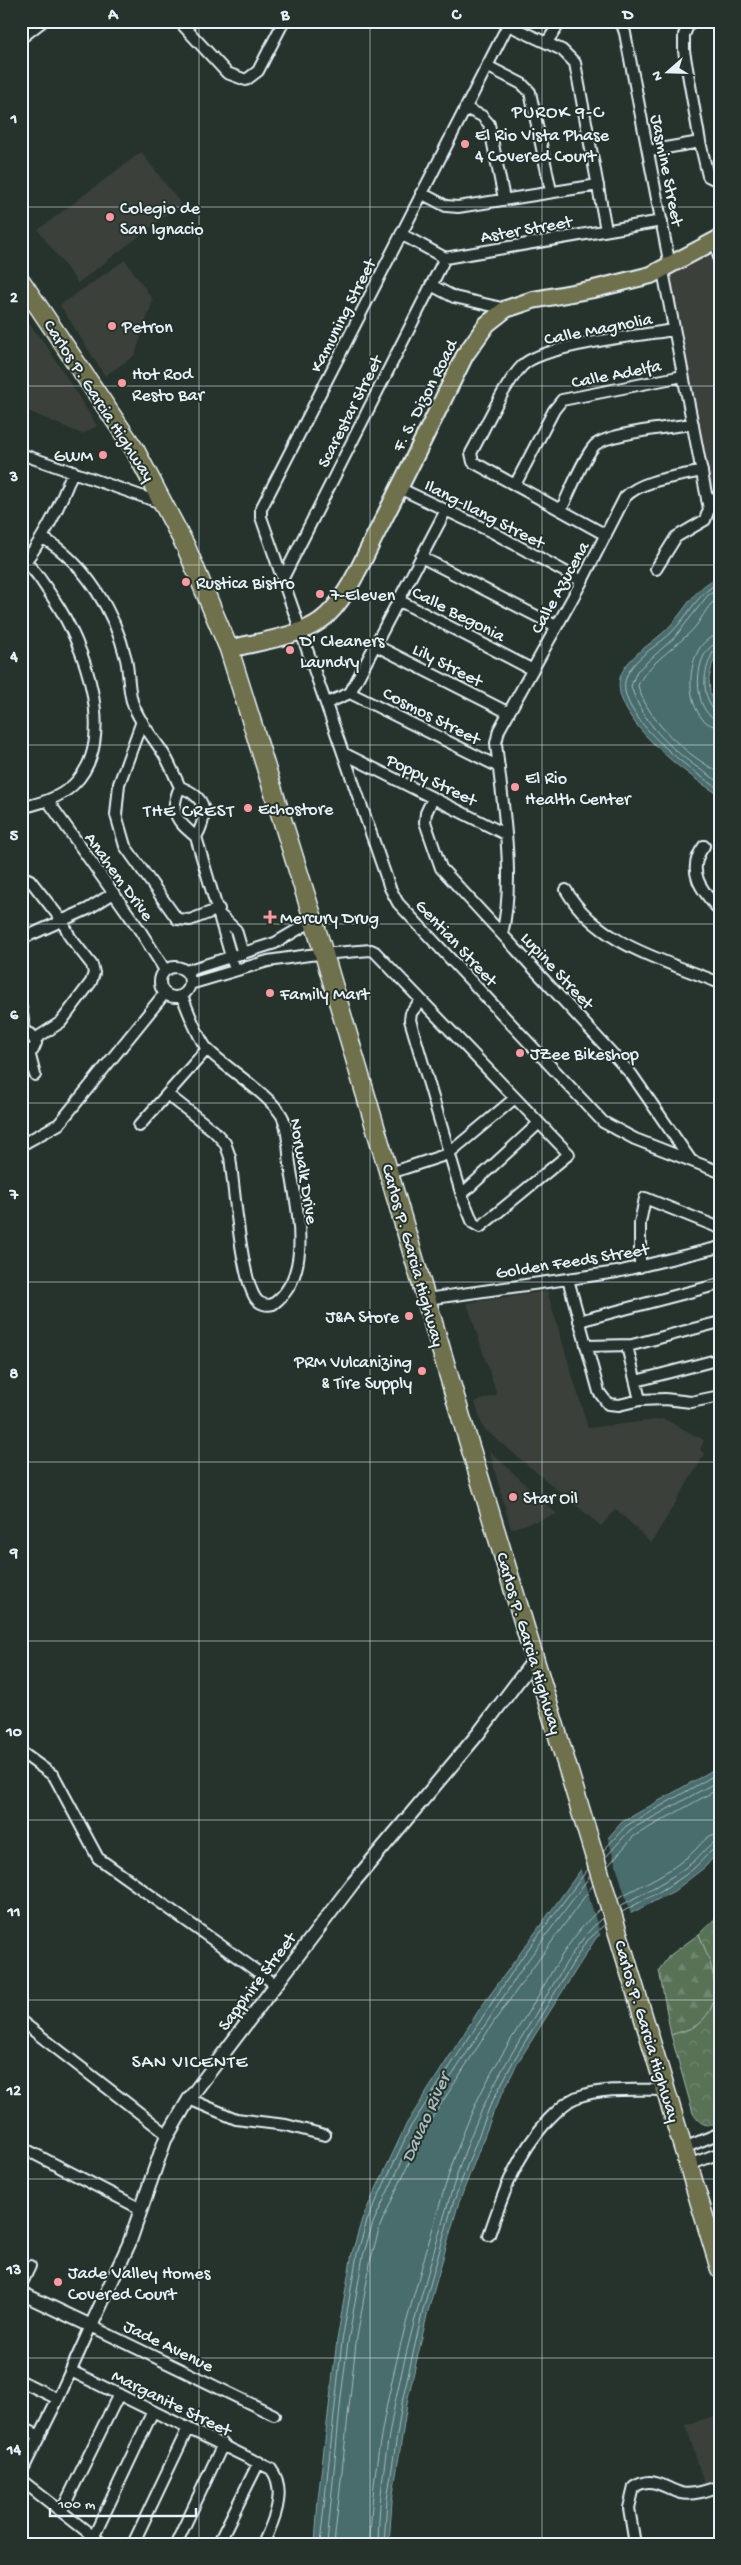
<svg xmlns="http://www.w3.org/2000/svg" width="741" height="2565" font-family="'Gochi Hand',sans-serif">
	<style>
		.built { fill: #3a403a }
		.forest { fill: url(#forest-firs); stroke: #a0b2a8 }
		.park { fill: url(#park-crowns); stroke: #a0b2a8 }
		.water { fill: #486c6c; stroke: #88a1a4 }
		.pier { fill: #26332d }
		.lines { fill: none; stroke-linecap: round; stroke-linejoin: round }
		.shore { stroke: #a8bcc0; stroke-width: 1 }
		.minor-casing { stroke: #e8f1f8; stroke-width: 14 }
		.tertiary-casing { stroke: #e8f1f8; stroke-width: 16 }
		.primary-casing { stroke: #e8f1f8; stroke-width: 20 }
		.trunk-casing { stroke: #e8f1f8; stroke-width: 21 }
		.minor { stroke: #26332d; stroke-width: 10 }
		.tertiary { stroke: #26332d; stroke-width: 12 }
		.primary { stroke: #6e714b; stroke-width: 16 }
		.trunk { stroke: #6e714b; stroke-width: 18 }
		.grid { fill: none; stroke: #e8f1f8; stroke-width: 1; stroke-opacity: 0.55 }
		.poi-dot { fill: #ff9aa2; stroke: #26332d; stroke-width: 2 }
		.labels { text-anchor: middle; stroke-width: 4; stroke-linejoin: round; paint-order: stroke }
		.poi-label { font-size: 18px; fill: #e8f1f8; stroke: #26332d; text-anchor: start }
		.street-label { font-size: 18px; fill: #e8f1f8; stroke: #26332d }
		.neighbourhood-label { font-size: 19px; letter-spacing: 1px; fill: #e8f1f8; stroke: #26332d }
		.water-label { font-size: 19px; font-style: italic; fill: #a8bcc0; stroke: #26332d }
		.neatline { fill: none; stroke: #e8f1f8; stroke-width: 2 }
		.grid-label { font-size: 16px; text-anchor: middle; font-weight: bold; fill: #e8f1f8 }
	</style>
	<defs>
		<pattern id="forest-firs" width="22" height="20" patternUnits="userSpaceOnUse" patternTransform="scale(1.25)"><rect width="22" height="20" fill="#597257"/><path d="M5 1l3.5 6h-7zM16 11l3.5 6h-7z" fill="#718770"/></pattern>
		<pattern id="park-crowns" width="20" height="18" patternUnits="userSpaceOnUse" patternTransform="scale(1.25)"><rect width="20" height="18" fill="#597257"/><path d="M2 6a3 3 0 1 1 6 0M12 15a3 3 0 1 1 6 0" fill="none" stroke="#718770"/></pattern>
	</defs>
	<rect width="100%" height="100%" fill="#26332d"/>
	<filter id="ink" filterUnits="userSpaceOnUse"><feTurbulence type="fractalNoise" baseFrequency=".02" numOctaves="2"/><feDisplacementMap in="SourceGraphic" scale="10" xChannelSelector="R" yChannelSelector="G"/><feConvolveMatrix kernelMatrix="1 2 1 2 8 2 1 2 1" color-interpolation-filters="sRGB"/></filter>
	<g filter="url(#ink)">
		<!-- built -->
		<path class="built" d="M 141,152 L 181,204 L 78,283 L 38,230 Z
			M 711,250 L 720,301 L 720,491 L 710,493 L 669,276 Z
			M 125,260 L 153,300 L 135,355 L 105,376 L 60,305 Z
			M 21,314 L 46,345 L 97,426 L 82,434 L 21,408 Z
			M 547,1291 L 588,1428 L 664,1419 L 704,1440 L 700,1450 L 705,1454 L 651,1543 L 616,1509 L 601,1526 L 483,1428 L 475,1402 L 497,1395 L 467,1303 Z
			M 489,1450 L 557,1514 L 511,1529 Z
			M 720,2414 L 720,2482 L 705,2487 L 686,2425 Z"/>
		<!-- forest -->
		<path class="forest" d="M 699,1934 C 711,1964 729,2001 697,2025 C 690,2030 679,2032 671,2035 L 659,1970 L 669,1956 Z"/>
		<!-- park -->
		<path class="park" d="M 720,1914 L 720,2124 C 707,2127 700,2125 693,2113 L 671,2035 C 679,2032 690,2030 697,2025 C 729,2001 711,1964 699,1934 Z"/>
		<!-- water -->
		<path class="water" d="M 720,576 L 720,650 L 712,665 L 709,679 L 710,693 L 720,711 L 720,795 C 690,778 610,718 620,678 C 626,657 652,644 667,629 C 688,608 691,590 720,576 Z
			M 720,1766 L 720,1850 L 705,1867 L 674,1891 L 616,1921 L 596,1938 L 518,2062 L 495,2108 L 458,2205 L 428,2311 L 408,2398 L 392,2501 L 389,2544 L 315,2544 L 318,2499 L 337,2340 L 352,2253 L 362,2219 L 407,2123 L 479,2010 L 585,1864 L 622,1822 Z"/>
		<!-- pier -->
		<path class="pier" d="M 607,1835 L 631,1915 L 617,1923 L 601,1937 L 580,1867 Z"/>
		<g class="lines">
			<!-- shore -->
			<path class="shore" d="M 720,582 C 697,593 689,615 671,633 C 656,647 633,658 626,678 C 613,713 694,774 720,789
				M 720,589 L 708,595 L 675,637 L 637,671 L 631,686 C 643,728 684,761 720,782
				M 720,597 C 707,604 704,616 695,627 C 681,644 644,666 638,686 C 649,723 687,755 720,773
				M 720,635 C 682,637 680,726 720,727
				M 720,643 C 692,644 690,718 720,720
				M 720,649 L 713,652 C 703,673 701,691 714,711 L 720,713
				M 603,1851 L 626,1826 L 720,1772
				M 605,1858 L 630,1830 L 720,1780
				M 608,1866 L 634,1836 L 720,1788
				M 618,1898 C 643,1884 670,1873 692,1853 C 701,1845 706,1834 720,1833
				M 620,1906 C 647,1891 668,1881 693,1862 C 702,1855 708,1842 720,1841
				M 622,1912 C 647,1898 671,1887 693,1869 C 701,1863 710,1848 720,1847
				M 320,2544 L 342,2341 L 357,2254 L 367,2221 L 411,2126 L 520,1960 L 588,1869
				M 327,2544 L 341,2397 L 348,2342 L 363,2256 L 373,2223 L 417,2129 L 525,1964 L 590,1876
				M 334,2544 L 356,2343 L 371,2258 L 380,2226 L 423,2132 L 495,2020 L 593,1885
				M 370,2544 C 372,2445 399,2346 426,2252 C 441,2200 455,2147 478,2099 C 495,2064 515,2033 535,2001 C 555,1967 570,1936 600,1909
				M 378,2544 C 380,2446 406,2348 433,2255 C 448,2203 462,2150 486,2101 C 502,2067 523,2036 542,2003 C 561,1973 576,1941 603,1917
				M 384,2544 L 387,2500 L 403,2397 L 423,2310 L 453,2203 L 490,2106 L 514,2060 L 585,1943 L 605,1924"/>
			<!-- minor casing -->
			<g class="minor-casing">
				<path id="minor" d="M 179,21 L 227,73 L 246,80 L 258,71 L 284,21
					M 510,21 L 261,509 L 261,517 L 390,888 L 398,903 L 603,1122 L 635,1139 L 720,1172
					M 621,21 L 625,33 L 670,266
					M 690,21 L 684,35 L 684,51 L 700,142 L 708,176 L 714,179 L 720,178
					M 508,25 L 562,50 L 575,63 L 606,230
					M 21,38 L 43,21
					M 547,42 L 561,21
					M 487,66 L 522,84 L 530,92 L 551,191
					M 465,108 L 482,116 L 489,124 L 504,199
					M 648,151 L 700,142
					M 421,193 L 446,206 L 458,207 L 598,185
					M 401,234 L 445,258 L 662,221
					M 716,239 L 720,263
					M 431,285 L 454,297 L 506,309
					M 21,454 L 164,504
					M 515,485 L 554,410 L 562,400 L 683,376
					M 399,488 L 494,533 L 582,581
					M 707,500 L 720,497
					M 561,510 C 569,494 584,456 595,445 C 609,433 672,427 693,424
					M 606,535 L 473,462 L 471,453 C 485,428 503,386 522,366 C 542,345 642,335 674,330
					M 43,538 C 85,563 115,612 126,659 C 129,672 128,687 132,701 C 138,721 154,738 165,756 C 171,766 175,777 180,787 C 207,797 209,814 196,837
					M 421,557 L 556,626
					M 21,560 C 34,566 45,587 53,598 C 84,643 120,741 73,785 C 58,799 40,803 21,808
					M 25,562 C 47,533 60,505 73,471
					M 656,569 L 676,537 L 705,520 L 709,509 L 663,271
					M 283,578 L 445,258
					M 398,600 L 531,669
					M 375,645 L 507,712
					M 350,693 L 499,767
					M 327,703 L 350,693 L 446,510
					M 142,721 L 119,784 L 116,815 L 125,846 L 177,919 L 190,920 L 219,909
					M 343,753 L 505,834
					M 180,787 C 168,813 177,821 196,837 L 235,970
					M 433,798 L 426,813 L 425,822 L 441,868 L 632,1075 L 690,1159
					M 48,801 L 139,929 L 165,970
					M 704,846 C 685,871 702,891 720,911
					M 21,876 L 30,880 L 63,922 L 70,937 L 92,965 L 94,973 L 91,982 L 61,1022 L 35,1039
					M 566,890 C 598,945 664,960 720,983
					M 221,916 L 236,930 L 243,954
					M 502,934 C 516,878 502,801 496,743 L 499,730 L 582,581 L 625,497 C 643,479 678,477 702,471
					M 21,939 L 88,909 L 112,894
					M160 982a15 15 0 1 1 30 0a15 15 0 1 1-30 0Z
					M 186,971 L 275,943 L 314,920
					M 190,984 L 268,961 L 309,955 L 371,950 L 375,952 L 569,1154 L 480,1227 L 473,1223 L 462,1196 L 410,1020 L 411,1013 L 421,1000
					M 21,1007 L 25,1033
					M 21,1035 L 31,1034 L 36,1043 L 33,1050 L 21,1050
					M 29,1052 L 35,1075
					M 167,1094 L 214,1131 L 225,1143 L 230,1157 C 234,1185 241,1279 256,1299 C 260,1304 267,1306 273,1304 C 315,1274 296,1206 290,1164 C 288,1150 289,1129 282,1116 C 271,1096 226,1068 208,1050 C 198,1039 188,1010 182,996
					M 139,1126 L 207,1049
					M 21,1145 L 59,1124 L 165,993
					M 390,1173 L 448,1154 L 515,1098
					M 462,1194 L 538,1124
					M 640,1267 L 640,1223 L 645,1198 L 720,1228
					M 568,1279 L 599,1392 L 608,1404 L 619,1405 L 640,1400 L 665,1399 L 691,1402 L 720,1396
					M 427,1299 L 617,1272 L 720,1247
					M 579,1321 L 720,1284
					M 586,1346 L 632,1345 L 720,1322
					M 627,1346 L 640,1400
					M 636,1381 L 720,1359
					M 21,1752 L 54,1776 L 98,1858 L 275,1984
					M 21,2021 L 168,2135
					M 189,2099 L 236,2119 L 286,2125 L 325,2135
					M 21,2147 L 141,2209
					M 684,2148 L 720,2133
					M 689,2165 L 720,2153
					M 489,2235 C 504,2191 516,2156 548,2120 C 556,2112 564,2103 575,2098 C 602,2087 637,2090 666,2090
					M 21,2285 L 30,2266
					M 71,2371 L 271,2469 C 288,2491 273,2523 263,2544
					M 21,2381 L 58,2399
					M 21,2427 L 40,2436
					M 21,2473 L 58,2399 L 91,2326 L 274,2415
					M 21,2480 L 103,2544
					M 62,2510 L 119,2394
					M 94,2536 L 153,2411
					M 133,2544 L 188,2428
					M 176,2544 L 223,2444
					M 218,2544 L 259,2462
					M 635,2544 L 629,2508 L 634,2487 C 653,2475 664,2488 681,2493 C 693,2496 709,2490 720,2486"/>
			</g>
			<!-- tertiary casing -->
			<g class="tertiary-casing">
				<path id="tertiary" d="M 21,2293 L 91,2326 L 129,2244 L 165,2140 L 189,2099 L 353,1883 L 478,1734 L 534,1660"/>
			</g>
			<!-- primary casing -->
			<g class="primary-casing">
				<path id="primary" d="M 229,649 C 256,642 298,637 320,621 C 345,604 363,559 377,532 C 407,473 436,414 465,355 L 487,324 L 506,309 L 533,300 L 594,289 L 651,275 L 720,238"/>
			</g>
			<!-- trunk casing -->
			<g class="trunk-casing">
				<path id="trunk" d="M 21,281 L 135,450 L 186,547 L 229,649 L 324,954 L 461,1417 L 720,2269"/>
			</g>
			<!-- minor -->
			<use href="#minor" class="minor"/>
			<!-- tertiary -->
			<use href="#tertiary" class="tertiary"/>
			<!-- primary -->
			<use href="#primary" class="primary"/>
			<!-- trunk -->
			<use href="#trunk" class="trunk"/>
		</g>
	</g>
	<!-- grid -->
	<path class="grid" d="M 199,21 L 199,2544M 370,21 L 370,2544M 542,21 L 542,2544M 21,207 L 720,207M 21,386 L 720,386M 21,565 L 720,565M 21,745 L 720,745M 21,924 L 720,924M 21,1103 L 720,1103M 21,1282 L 720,1282M 21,1462 L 720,1462M 21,1641 L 720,1641M 21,1820 L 720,1820M 21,2000 L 720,2000M 21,2179 L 720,2179M 21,2358 L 720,2358"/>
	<!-- markers -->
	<g class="poi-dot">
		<circle cx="465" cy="144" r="5"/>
		<circle cx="110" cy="217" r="5"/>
		<circle cx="112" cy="326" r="5"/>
		<circle cx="122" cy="383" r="5"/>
		<circle cx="103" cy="455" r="5"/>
		<circle cx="186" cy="582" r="5"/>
		<circle cx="320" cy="594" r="5"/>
		<circle cx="290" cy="650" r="5"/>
		<circle cx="515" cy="787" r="5"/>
		<circle cx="248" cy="808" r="5"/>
		<path d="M267.5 909.5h5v5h5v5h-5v5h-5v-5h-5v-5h5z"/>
		<circle cx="270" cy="993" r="5"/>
		<circle cx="520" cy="1053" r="5"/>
		<circle cx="409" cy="1316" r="5"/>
		<circle cx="422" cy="1371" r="5"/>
		<circle cx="513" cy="1497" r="5"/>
		<circle cx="58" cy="2282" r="5"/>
	</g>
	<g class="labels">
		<!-- poi labels -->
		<g class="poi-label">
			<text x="475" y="140">El Rio Vista Phase<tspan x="475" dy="21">4 Covered Court</tspan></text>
			<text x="120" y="213">Colegio de<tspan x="120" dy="21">San Ignacio</tspan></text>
			<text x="122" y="332">Petron</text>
			<text x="132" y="379">Hot Rod<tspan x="132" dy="21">Resto Bar</tspan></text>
			<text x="93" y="461" text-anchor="end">GWM</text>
			<text x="196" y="588">Rustica Bistro</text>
			<text x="330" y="600">7-Eleven</text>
			<text x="300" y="646">D' Cleaners<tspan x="300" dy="21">Laundry</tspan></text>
			<text x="525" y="783">El Rio<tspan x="525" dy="21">Health Center</tspan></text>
			<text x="258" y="814">Echostore</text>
			<text x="280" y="923">Mercury Drug</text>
			<text x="280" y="999">Family Mart</text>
			<text x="530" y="1059">JZee Bikeshop</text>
			<text x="399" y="1322" text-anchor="end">J&amp;A Store</text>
			<text x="412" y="1367" text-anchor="end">PRM Vulcanizing<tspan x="412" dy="21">&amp; Tire Supply</tspan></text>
			<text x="523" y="1503">Star Oil</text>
			<text x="68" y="2278">Jade Valley Homes<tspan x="68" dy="21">Covered Court</tspan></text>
		</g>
		<!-- street labels -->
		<g class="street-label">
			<text transform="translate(668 170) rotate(79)" y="6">Jasmine Street</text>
			<text transform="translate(526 228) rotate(-10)" y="6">Aster Street</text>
			<text transform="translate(342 315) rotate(-63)" y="6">Kamuning Street</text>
			<text transform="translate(598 328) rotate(-11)" y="6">Calle Magnolia</text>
			<text transform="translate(616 373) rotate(-11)" y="6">Calle Adelfa</text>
			<text transform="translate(424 395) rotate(-63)" y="6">F. S. Dizon Road</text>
			<text transform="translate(100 400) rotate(57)" y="6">Carlos P. Garcia Highway</text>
			<text transform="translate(349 411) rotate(-63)" y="6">Scarestar Street</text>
			<text transform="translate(485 513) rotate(27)" y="6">Ilang-Ilang Street</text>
			<text transform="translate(559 587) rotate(-61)" y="6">Calle Azucena</text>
			<text transform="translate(459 613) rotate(27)" y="6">Calle Begonia</text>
			<text transform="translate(448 664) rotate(27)" y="6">Lily Street</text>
			<text transform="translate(432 715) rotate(27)" y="6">Cosmos Street</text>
			<text transform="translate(432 779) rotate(26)" y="6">Poppy Street</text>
			<text transform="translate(120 876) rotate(54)" y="6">Anahem Drive</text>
			<text transform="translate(457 942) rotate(47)" y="6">Gentian Street</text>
			<text transform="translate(558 970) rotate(47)" y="6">Lupine Street</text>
			<text transform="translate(305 1171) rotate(81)" y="6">Norwalk Drive</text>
			<text transform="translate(414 1255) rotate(74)" y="6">Carlos P. Garcia Highway</text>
			<text transform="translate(572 1260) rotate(-9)" y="6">Golden Feeds Street</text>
			<text transform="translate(530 1643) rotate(73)" y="6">Carlos P. Garcia Highway</text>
			<text transform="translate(256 1981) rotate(-53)" y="6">Sapphire Street</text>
			<text transform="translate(648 2031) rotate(73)" y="6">Carlos P. Garcia Highway</text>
			<text transform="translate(169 2345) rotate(26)" y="6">Jade Avenue</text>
			<text transform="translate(172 2402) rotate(26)" y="6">Marganite Street</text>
		</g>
		<!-- neighbourhood labels -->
		<g class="neighbourhood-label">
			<text x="558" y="117">PUROK 9-C</text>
			<text x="189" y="816">THE CREST</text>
			<text x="190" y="2067">SAN VICENTE</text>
		</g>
		<!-- water labels -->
		<g class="water-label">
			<text transform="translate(424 2117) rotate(-66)" y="7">Davao River</text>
		</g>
	</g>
	<!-- margin -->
	<rect width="741" height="2565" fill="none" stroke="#26332d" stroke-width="55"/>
	<!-- north arrow -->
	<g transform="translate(668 72) rotate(250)" stroke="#26332d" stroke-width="4" paint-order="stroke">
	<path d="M0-4L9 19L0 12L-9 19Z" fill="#e8f1f8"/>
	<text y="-8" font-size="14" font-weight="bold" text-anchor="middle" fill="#e8f1f8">N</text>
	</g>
	<!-- scale -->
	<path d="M50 2508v8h146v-8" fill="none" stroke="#e8f1f8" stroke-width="2.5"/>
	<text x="58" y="2508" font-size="15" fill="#e8f1f8" stroke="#26332d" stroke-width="4" paint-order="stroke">100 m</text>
	<rect x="28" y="28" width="686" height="2510" class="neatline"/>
	<g class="grid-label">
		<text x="113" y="19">A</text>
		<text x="285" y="19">B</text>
		<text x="456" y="19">C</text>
		<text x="628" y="19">D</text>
		<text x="14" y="123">1</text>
		<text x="14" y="302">2</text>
		<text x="14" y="481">3</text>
		<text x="14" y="661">4</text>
		<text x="14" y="840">5</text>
		<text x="14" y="1019">6</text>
		<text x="14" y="1199">7</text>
		<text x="14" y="1378">8</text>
		<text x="14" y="1557">9</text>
		<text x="14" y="1736">10</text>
		<text x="14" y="1916">11</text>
		<text x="14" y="2095">12</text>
		<text x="14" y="2274">13</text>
		<text x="14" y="2454">14</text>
	</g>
</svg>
